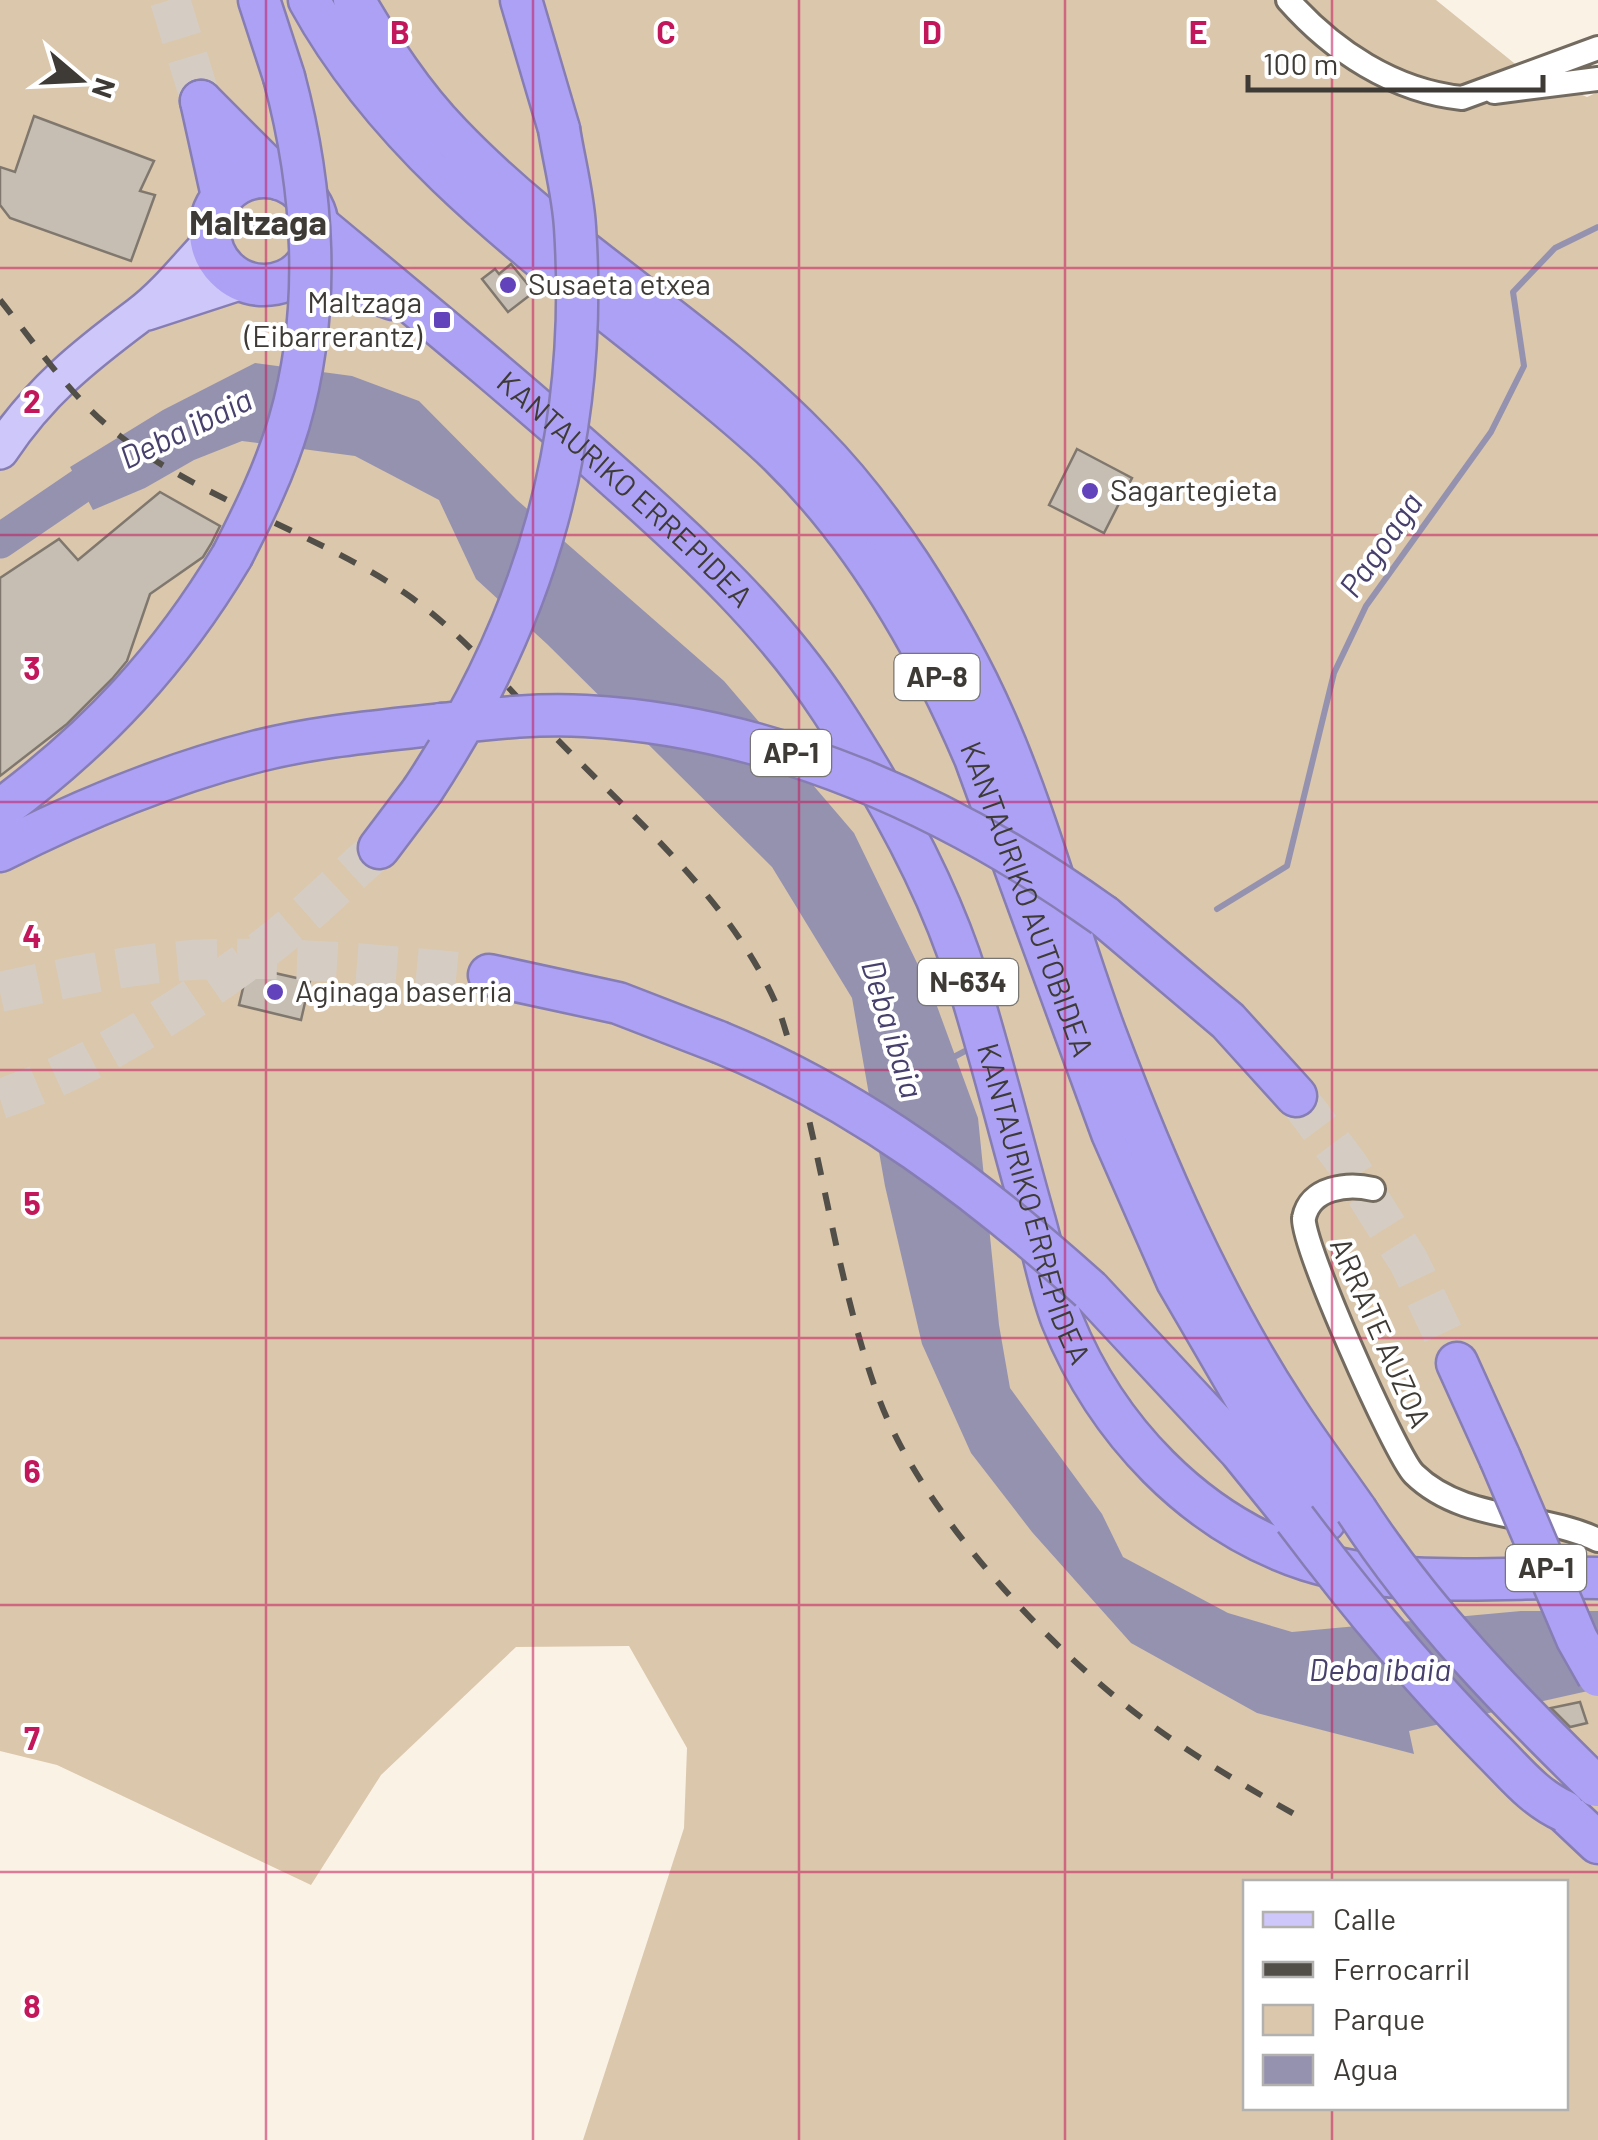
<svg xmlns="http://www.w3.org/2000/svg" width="1598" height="2140" font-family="Barlow,sans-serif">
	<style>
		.green { fill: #dbc7ac; fill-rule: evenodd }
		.water { fill: #9592b0 }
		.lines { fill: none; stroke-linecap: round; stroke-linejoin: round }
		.stream { stroke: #9592b0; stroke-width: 6 }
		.river { stroke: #9592b0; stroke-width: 35 }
		.building { fill: #c6beb2; stroke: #80786e; stroke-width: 2.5 }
		.highway-tunnel { stroke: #d5cdc3; stroke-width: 40; stroke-dasharray: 40 20; stroke-linecap: butt }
		.street-casing { stroke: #736b60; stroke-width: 28 }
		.primary-casing { stroke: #867db3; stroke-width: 40 }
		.highway-casing { stroke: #867db3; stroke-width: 45 }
		.street { stroke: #fff; stroke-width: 22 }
		.primary { stroke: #cec7fa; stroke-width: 35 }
		.highway { stroke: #ada1f6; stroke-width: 40 }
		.rail { stroke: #524e48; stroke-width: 6; stroke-dasharray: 18 18; stroke-linecap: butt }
		.highway-bridge-casing { stroke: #867db3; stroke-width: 45; stroke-linecap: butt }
		.highway-bridge { stroke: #ada1f6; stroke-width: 40 }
		.grid { fill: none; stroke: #c2185b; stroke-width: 2.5; stroke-opacity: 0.55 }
		.poi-dot { fill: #6243bb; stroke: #fff; stroke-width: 4 }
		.labels { text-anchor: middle; stroke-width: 8; stroke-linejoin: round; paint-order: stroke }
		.shield { fill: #fff; stroke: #787672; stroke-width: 2.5 }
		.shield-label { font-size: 28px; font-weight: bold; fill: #3e3b36 }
		.poi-label { font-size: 30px; fill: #3e3b36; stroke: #fff; text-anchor: start }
		.street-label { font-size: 30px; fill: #3e3b36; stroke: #fff }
		.water-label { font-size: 32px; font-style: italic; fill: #47406d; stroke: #fff }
		.quarter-label { font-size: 35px; font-weight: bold; fill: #3e3b36; stroke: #fff }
		.grid-label { font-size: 32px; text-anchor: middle; font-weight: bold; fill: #c2185b; stroke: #fff; stroke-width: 8; stroke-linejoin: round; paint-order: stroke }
	</style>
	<rect width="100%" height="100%" fill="#fbf2e6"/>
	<!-- green -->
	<path class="green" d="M 0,0 L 1436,0 L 1519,67 L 1587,97 L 1598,92 L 1598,2140 L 583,2140 L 684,1828 L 687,1748 L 629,1646 L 516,1647 L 381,1775 L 311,1885 L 57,1765 L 0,1751 ZM 1246,1882 L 1566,1882 L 1566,2108 L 1246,2108 Z"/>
	<!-- water -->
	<path class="water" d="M 255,363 L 352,376 L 419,401 L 517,500 L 724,681 L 854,833 L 934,998 L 978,1118 L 999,1325 L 1010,1388 L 1102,1514 L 1123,1557 L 1228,1613 L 1292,1632 L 1521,1611 L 1598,1611 L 1598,1694 L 1588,1691 L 1409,1731 L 1414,1754 L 1257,1713 L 1131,1643 L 1032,1532 L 971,1453 L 922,1344 L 885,1186 L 852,998 L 772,867 L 547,644 L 476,579 L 439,500 L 355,456 L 242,441 L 194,460 L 145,488 L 93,510 L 70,467 L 163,410 Z"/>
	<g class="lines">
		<!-- stream -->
		<path class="stream" d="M 1217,909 L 1287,866 L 1334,673 L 1366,606 L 1491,432 L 1524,366 L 1513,292 L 1555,248 L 1598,227
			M 950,1059 L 967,1050"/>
		<!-- river -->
		<path class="river" d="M 0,541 L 119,460"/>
	</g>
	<!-- building -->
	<path class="building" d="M 34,116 L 154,161 L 140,191 L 155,195 L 131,261 L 10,218 L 0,205 L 0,167 L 15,172 Z
		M 511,264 L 534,292 L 508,312 L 482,279 L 495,269 L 499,274 Z
		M 1077,449 L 1132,478 L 1104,533 L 1049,505 Z
		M 160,492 L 220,526 L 211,544 L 203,557 L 150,594 L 127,661 L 112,679 L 67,724 L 0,776 L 0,578 L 59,539 L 78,560 Z
		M 248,967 L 310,981 L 301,1020 L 239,1005 Z
		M 1580,1702 L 1587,1723 L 1570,1727 L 1551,1708 Z"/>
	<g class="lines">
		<!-- highway-tunnel -->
		<path class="highway-tunnel" d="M 170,0 L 201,101
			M 0,992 C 70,977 141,961 213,959 C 305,957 397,966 489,975
			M 1296,1096 L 1348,1165 L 1409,1262 L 1457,1363
			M 0,1099 C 89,1070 183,1008 258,953 C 301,922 339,882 379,848"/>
		<!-- street casing -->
		<g class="street-casing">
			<path id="street" d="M 1288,0 C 1333,51 1394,91 1462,98 L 1598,48
				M 1494,92 L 1598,79
				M 1373,1189 C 1348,1183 1310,1187 1304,1218 C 1299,1238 1395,1455 1414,1474 C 1463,1522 1539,1512 1598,1540"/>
		</g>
		<!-- primary casing -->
		<g class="primary-casing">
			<path id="primary" d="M 147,312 L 242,281
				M 0,451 C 40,391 83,357 139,315 C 166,295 188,266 211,242"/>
		</g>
		<!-- highway casing -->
		<g class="highway-casing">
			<g id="highway">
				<path d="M 259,0 L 284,77"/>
				<path id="s1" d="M 309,0 C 393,153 537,254 670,361 C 707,391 745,421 779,454 C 865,538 928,648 975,758 L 1112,1133 L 1177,1281 L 1266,1434 L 1325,1521"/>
				<path d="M 354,0 C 382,48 412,95 451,135 C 561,250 702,328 812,442 C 848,478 882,523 910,565 C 942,614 972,667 995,720 C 1040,822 1067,931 1106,1035 C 1155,1165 1211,1295 1287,1411 C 1309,1445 1333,1477 1356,1510"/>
				<path d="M 521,0 L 559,129"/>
				<path d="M 201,101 L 279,179"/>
				<path d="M 201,101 L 222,196"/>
				<circle cx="264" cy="231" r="54"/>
				<path id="s2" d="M 318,225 C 419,309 520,392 618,480 C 696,549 774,622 831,709 C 885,791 938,885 967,979 C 992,1059 1012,1141 1035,1222 C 1044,1254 1050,1289 1062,1320 C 1106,1429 1194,1523 1307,1560 C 1402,1590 1501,1576 1598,1578"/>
				<path d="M 303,268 L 393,299"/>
				<path d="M 0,810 C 97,738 170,660 232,556"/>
				<path d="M 379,848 L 422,791"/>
				<path d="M 0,851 C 83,809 167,774 258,751 C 317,736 380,731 441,724"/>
				<path d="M 1104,916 L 1228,1021 L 1296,1096"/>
				<path d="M 489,975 L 618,1003 L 719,1042"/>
				<path d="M 1090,1290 L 1240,1451 L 1295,1519"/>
				<path d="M 1457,1363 L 1500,1458"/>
				<path d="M 1564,1811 L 1598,1843"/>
			</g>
		</g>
		<!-- street -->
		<use href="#street" class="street"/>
		<!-- primary -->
		<use href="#primary" class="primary"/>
		<!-- highway -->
		<use href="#highway" class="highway"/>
		<!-- rail -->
		<path class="rail" d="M 0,300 C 37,346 73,400 120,436 C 204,501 317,533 405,593 C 460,631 505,685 552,734 C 634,819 734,901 780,1013 C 821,1138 833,1272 878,1396 C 920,1512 1053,1654 1153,1726 C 1200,1760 1250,1789 1301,1818"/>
		<!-- highway-bridge casing -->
		<g class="highway-bridge-casing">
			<path id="highway-bridge" d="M 232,556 C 254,513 275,470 289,423 C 322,310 314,189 284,77
				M 441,724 C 488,719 537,713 585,716 C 774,726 952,807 1104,916
				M 422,791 C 537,617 589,435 575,227 C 573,194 564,161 559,129
				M 719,1042 C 859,1099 979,1190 1090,1290
				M 1500,1458 L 1577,1639 L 1598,1676
				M 1356,1510 C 1423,1613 1509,1701 1596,1786
				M 1295,1519 C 1356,1600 1422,1680 1494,1752 C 1516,1774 1535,1798 1564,1811"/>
		</g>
		<!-- highway-bridge -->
		<use href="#highway-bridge" class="highway-bridge"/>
	</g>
	<!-- grid -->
	<path class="grid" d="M 266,0 L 266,2140M 533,0 L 533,2140M 799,0 L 799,2140M 1065,0 L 1065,2140M 1332,0 L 1332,1882M 0,268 L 1598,268M 0,535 L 1598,535M 0,802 L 1598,802M 0,1070 L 1598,1070M 0,1338 L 1598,1338M 0,1605 L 1598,1605M 0,1872 L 1598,1872M 1332,2108 L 1332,2140"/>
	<!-- markers -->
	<g class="poi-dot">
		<circle cx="508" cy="285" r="10"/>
		<rect x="432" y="310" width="20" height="20" rx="5"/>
		<circle cx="1090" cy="491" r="10"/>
		<circle cx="275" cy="992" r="10"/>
	</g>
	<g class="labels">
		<!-- shield labels -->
		<g class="shield">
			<rect x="894.5" y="654" width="85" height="46" rx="8"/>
			<rect x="751" y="730" width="80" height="46" rx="8"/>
			<rect x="918" y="959" width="100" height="46" rx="8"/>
			<rect x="1506" y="1545" width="80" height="46" rx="8"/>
		</g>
		<g class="shield-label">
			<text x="937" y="687">AP-8</text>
			<text x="791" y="763">AP-1</text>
			<text x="968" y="992">N-634</text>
			<text x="1546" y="1578">AP-1</text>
		</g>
		<!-- poi labels -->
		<g class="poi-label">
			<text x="528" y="295">Susaeta etxea</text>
			<text x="422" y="313" text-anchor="end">Maltzaga<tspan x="422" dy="34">(Eibarrerantz)</tspan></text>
			<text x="1110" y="501">Sagartegieta</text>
			<text x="295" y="1002">Aginaga baserria</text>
		</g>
		<!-- street labels -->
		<g class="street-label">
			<text dy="10" stroke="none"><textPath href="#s2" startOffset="405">KANTAURIKO ERREPIDEA</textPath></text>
			<text dy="10" stroke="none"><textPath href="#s1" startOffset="1172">KANTAURIKO AUTOBIDEA</textPath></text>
			<text dy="10" stroke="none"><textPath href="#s2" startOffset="1245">KANTAURIKO ERREPIDEA</textPath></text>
			<text transform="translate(1380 1333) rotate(66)" y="10">ARRATE AUZOA</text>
		</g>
		<!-- water labels -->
		<g class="water-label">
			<text transform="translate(186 429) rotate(-26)" y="11">Deba ibaia</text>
			<text transform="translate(1381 545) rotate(-55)" y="11">Pagoaga</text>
			<text transform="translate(892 1029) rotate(73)" y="11">Deba ibaia</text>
			<text x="1380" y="1681">Deba ibaia</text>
		</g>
		<!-- quarter labels -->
		<g class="quarter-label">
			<text x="258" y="235">Maltzaga</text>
		</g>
	</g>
	<g class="grid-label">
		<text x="400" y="44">B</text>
		<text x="666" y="44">C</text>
		<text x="932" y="44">D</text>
		<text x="1198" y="44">E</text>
		<text x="32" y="413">2</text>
		<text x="32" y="680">3</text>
		<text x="32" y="948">4</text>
		<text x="32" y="1215">5</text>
		<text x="32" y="1483">6</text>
		<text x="32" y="1750">7</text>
		<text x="32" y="2018">8</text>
	</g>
	<!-- legend -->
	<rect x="1243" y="1880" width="325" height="230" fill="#ffffff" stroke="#b2b1af" stroke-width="2.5"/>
	<rect x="1263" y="1912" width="50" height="15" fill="#cec7fa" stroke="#b2b1af" stroke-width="2.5"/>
	<text x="1333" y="1930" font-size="30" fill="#3e3b36">Calle</text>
	<rect x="1263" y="1962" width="50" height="15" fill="#524e48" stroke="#b2b1af" stroke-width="2.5"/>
	<text x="1333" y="1980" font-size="30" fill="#3e3b36">Ferrocarril</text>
	<rect x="1263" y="2005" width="50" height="30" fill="#dbc7ac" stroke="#b2b1af" stroke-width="2.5"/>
	<text x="1333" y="2030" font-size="30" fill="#3e3b36">Parque</text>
	<rect x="1263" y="2055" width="50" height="30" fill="#9592b0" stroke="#b2b1af" stroke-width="2.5"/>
	<text x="1333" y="2080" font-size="30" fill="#3e3b36">Agua</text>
	<!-- north arrow -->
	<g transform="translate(80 80) rotate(109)" stroke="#ffffff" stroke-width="8" paint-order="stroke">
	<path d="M0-8L18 38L0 25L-18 38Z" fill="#3e3b36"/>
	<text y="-15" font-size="28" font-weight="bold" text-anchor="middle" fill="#3e3b36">N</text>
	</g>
	<!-- scale -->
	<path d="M1248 75v15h295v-15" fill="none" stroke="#3e3b36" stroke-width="5"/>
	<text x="1263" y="75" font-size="30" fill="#3e3b36" stroke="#ffffff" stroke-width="8" paint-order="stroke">100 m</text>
</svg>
